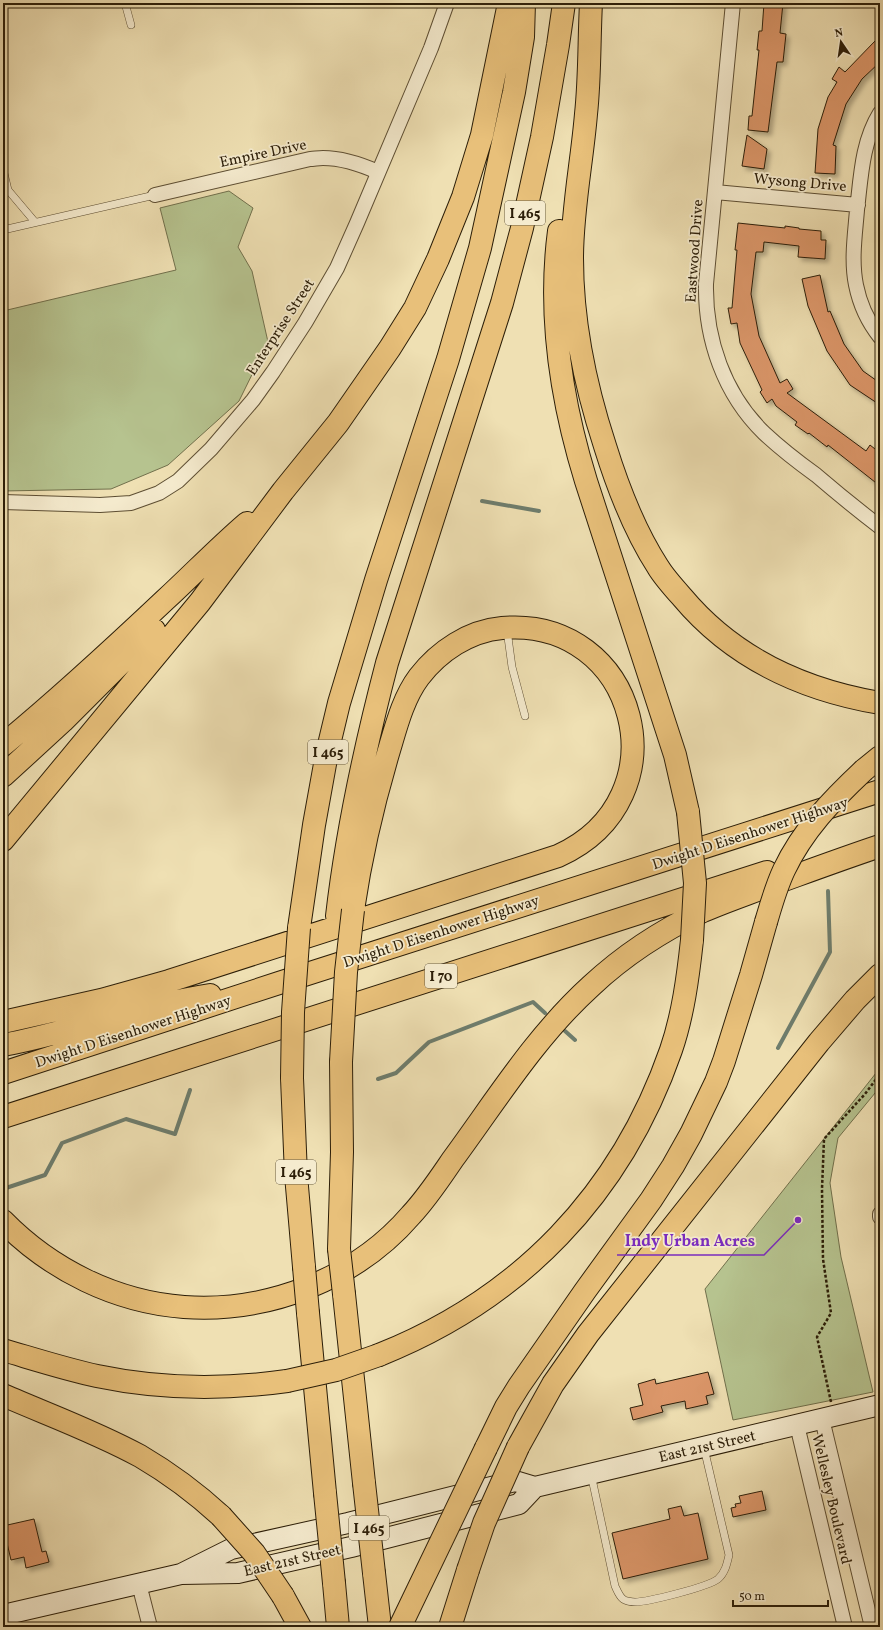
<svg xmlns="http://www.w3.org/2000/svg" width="883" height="1630" font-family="Vollkorn,serif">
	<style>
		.green { fill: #b6c38f; stroke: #71704c }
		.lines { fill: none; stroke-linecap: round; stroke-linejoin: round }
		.stream { stroke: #6e7d6d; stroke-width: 4 }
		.building { fill: #dc976b; stroke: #2c1e08; filter: url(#shadow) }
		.service-casing { stroke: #5d4e33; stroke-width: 8 }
		.minor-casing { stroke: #5d4e33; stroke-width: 16 }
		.secondary-casing { stroke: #2c1e08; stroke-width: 22 }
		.motorway-casing { stroke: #2c1e08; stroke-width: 24 }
		.path { stroke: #2c1e08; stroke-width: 2.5; stroke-dasharray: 3 2; stroke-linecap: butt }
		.service { stroke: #f5ebce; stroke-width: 7 }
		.minor { stroke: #f5ebce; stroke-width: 14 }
		.secondary { stroke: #f5ebce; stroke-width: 20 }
		.motorway { stroke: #e8c07a; stroke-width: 22 }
		.motorway-bridge-casing { stroke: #2c1e08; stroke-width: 24; stroke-linecap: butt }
		.motorway-bridge { stroke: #e8c07a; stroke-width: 22 }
		.labels { text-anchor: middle; stroke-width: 3.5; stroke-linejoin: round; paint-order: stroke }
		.shield { fill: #f5ebce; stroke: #685c43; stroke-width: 1 }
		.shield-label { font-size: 14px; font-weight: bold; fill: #2c1e08 }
		.street-label { font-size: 15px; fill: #2c1e08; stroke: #f5ebce }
		.leader { fill: none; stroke: #7b2cbf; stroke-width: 1.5 }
		.callout-dot { fill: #7b2cbf; stroke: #f5ebce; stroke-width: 1.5 }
		.callout-label { font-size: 16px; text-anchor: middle; font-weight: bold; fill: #7b2cbf; stroke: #f5ebce; stroke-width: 3.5; stroke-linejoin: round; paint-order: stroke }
	</style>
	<defs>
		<filter id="shadow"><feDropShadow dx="3.5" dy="3.5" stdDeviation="2" flood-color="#0004"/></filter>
	</defs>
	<rect width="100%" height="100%" fill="#efe0b3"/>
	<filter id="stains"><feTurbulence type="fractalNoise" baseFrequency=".005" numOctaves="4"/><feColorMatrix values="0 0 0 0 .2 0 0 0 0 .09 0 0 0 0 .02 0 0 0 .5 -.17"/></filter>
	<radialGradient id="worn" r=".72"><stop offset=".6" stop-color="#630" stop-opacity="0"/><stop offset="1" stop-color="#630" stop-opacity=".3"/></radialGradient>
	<!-- green -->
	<path class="green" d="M 229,191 L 253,208 L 238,247 L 252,271 L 268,342 L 239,401 L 168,465 L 111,489 L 3,491 L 3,311 L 176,270 L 160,208 Z
		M 880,1068 L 880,1087 L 838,1138 L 830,1183 L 841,1257 L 873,1392 L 733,1420 L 705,1289 Z"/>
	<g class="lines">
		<!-- stream -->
		<path class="stream" d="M 482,501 L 539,511
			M 565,1031 L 575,1040
			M 778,1048 L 830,952 L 828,891
			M 378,1079 L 396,1073 L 429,1042 L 533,1002 L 545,1013
			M 3,1189 L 45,1175 L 62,1143 L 126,1119 L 175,1134 L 190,1090"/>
	</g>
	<!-- building -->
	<path class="building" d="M 764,3 L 783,3 L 780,33 L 786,34 L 783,62 L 777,62 L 768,132 L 748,130 L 749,116 L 752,116 L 759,50 L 757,50 L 759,31 L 762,31 Z
		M 875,41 L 880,46 L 880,62 L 862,79 L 846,104 L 833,145 L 836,146 L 835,174 L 815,173 L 818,129 L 828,97 L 837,82 L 832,79 L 839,67 L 845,72 Z
		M 747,135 L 767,149 L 764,169 L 742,166 Z
		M 738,223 L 785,228 L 785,226 L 799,228 L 799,229 L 821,231 L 821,240 L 826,240 L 825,259 L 798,257 L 799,246 L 764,242 L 763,252 L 756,252 L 751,294 L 759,336 L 780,383 L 787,379 L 793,389 L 787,393 L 866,451 L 870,445 L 880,453 L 880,486 L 828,445 L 827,447 L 809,433 L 808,434 L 795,425 L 797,422 L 776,406 L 772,399 L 767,403 L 760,392 L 762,390 L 740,343 L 737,323 L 731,324 L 728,308 L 732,308 L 737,250 L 735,250 Z
		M 820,275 L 828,312 L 830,311 L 844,344 L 863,371 L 880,383 L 880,405 L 850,385 L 827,351 L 808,306 L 802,279 Z
		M 708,1372 L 714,1394 L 706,1396 L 708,1404 L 686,1409 L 685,1401 L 661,1406 L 663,1412 L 633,1420 L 630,1408 L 643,1405 L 638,1384 L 655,1379 L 656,1384 Z
		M 762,1491 L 766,1510 L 733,1517 L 731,1508 L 736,1507 L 735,1504 L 741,1503 L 739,1496 Z
		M 681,1506 L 684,1516 L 698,1513 L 708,1559 L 623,1579 L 612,1533 L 670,1519 L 668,1509 Z
		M 34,1519 L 42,1552 L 46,1551 L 49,1562 L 26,1568 L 24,1557 L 11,1560 L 3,1526 Z"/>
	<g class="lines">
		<!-- service casing -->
		<g class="service-casing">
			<path id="service" d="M 125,3 L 131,25
				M 3,169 L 8,190 L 35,222
				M 3,230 L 155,195
				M 507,630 L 512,667 L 525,716
				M 591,1474 L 615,1586 C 617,1590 619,1596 623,1599 C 625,1601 632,1602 635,1602 C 647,1602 708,1587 718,1579 C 725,1573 727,1564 729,1555 L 704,1448"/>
		</g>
		<!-- minor casing -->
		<g class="minor-casing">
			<path id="minor" d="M 733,3 L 706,284 C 705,339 724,394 764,433 C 780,448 798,462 816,475 C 837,493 858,510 880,527
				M 880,113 C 862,142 861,176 857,210 C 855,235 851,260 856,285 C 860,305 868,322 880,337
				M 715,192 L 858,205
				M 155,195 L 310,159 C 314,159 318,158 323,158 C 342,158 360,164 378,172
				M 3,502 L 100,505 L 131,503 L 159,493 L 178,481 L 211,449 L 253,400 L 273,372 L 305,323 L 337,268 L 357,223 L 431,48 L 447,3
				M 880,1214 L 880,1217
				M 822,1419 L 872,1627
				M 797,1425 L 845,1627
				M 139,1584 L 150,1627"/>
		</g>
		<!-- secondary casing -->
		<g class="secondary-casing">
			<path id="secondary" d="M 181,1574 L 231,1549 L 348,1523 L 515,1481 L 535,1487 L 880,1405
				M 3,1615 L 181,1574 L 238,1573 L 351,1547 L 519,1504 L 535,1487"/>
		</g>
		<!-- motorway casing -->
		<g class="motorway-casing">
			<path id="motorway" d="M 591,3 C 589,40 590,77 586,114 C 582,162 572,210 572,258 C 572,322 585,385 605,446 C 618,488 634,530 658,567 C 664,577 673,587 682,597 C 733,658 803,690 880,703
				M 559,231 C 548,315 561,400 586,481 L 675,755 L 688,812
				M 3,745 C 59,699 113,649 166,599 C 193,574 219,547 247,523
				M 864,770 L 880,757
				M 3,776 L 63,721 L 154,630
				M 3,840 L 200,602 L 283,491 L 338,423 L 390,348 L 415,308 L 438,259 L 463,197 L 482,135 L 509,3
				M 337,916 C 347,829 365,747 387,663 L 502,303 L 522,228 L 542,137 L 558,45 L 564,3
				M 299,928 L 314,825 L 327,753 L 339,703 L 376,580 L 448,359 L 480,248 L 514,92 L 523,37 L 524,3
				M 3,1022 L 101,1000 L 169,981 L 558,856 C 686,798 637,616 502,628 C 469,631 439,651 419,677 C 404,697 397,723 390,747 C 374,800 361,855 353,910
				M 3,1045 C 73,1032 139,1006 210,995
				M 3,1073 L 279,983 L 880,791
				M 292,1078 L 296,1175 L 304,1267
				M 3,1117 L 767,872
				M 3,1221 C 51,1270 116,1302 184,1307 C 268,1313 356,1279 411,1215 C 427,1198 440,1178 453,1159 C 497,1099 536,1036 591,986 C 623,956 663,930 703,911 C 726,901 750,893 773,884 C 809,871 844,858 880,846
				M 339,1249 L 342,1152 L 341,1062
				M 344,1294 L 364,1483
				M 308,1313 L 325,1493
				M 3,1350 C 34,1359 65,1369 97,1376 C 159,1389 223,1390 287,1381
				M 379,1355 C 520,1299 621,1194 671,1050 C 683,1015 688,977 692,940
				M 3,1395 C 49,1415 96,1432 140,1456 C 169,1473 196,1493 221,1516
				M 518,1447 L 553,1384 L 588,1334 L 819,1042 L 855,1000 L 880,975
				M 486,1448 L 506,1407 L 519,1386 L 585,1291 L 651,1200 L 673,1166 L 691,1134 L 716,1082 L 724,1061 L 751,975 L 766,922
				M 374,1573 L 380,1627
				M 334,1583 L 338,1627
				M 283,1596 L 300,1627
				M 450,1627 L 468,1570"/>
		</g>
		<!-- path -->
		<path class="path" d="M 831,1402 L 817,1337 L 831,1313 L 823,1259 L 822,1189 L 824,1139 L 865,1094 L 880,1074"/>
		<!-- service -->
		<use href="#service" class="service"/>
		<!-- minor -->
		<use href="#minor" class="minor"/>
		<!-- secondary -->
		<use href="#secondary" class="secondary"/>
		<!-- motorway -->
		<use href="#motorway" class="motorway"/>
		<!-- motorway-bridge casing -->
		<g class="motorway-bridge-casing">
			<path id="motorway-bridge" d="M 688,812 L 695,883 L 692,940
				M 766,922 C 771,905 776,887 784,870 C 803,830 832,800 864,770
				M 341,1062 L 346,972 L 353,910
				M 292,1078 L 293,1012 L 299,928
				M 339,1249 L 344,1294
				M 304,1267 L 308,1313
				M 287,1381 L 336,1370 L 379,1355
				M 364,1483 L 374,1573
				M 325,1493 L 334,1583
				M 221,1516 L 254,1553 L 283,1596
				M 468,1570 L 484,1523 L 518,1447
				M 400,1627 L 486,1448"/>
		</g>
		<!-- motorway-bridge -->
		<use href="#motorway-bridge" class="motorway-bridge"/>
	</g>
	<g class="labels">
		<!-- shield labels -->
		<g class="shield">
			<rect x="505" y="201" width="40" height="24" rx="3"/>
			<rect x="308" y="740" width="40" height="24" rx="3"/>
			<rect x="425" y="964" width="32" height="24" rx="3"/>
			<rect x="276" y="1160" width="40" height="24" rx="3"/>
			<rect x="349" y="1516" width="40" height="24" rx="3"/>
		</g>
		<g class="shield-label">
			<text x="525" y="218">I 465</text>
			<text x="328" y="757">I 465</text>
			<text x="441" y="981">I 70</text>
			<text x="296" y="1177">I 465</text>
			<text x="369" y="1533">I 465</text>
		</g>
		<!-- street labels -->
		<g class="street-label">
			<text transform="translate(263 153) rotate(-12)" y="5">Empire Drive</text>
			<text transform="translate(800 182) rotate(5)" y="5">Wysong Drive</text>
			<text transform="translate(694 251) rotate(-86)" y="5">Eastwood Drive</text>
			<text transform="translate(280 327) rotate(-57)" y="5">Enterprise Street</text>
			<text transform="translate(750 833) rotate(-18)" y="5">Dwight D Eisenhower Highway</text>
			<text transform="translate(441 931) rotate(-18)" y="5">Dwight D Eisenhower Highway</text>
			<text transform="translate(133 1031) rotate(-18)" y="5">Dwight D Eisenhower Highway</text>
			<text transform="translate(707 1446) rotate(-13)" y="5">East 21st Street</text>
			<text transform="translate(832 1499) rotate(77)" y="5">Wellesley Boulevard</text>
			<text transform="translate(292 1560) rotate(-13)" y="5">East 21st Street</text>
		</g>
	</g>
	<!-- callouts -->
	<path class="leader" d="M798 1220L764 1255H617"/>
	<circle class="callout-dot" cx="798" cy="1220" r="4"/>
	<g class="callout-label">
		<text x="690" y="1246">Indy Urban Acres</text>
	</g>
	<!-- margin -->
	<rect width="883" height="1630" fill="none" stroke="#efe0b3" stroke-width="16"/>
	<rect x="4" y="4" width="875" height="1622" fill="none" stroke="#2c1e08" stroke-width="2"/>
	<rect x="8" y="8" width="867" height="1614" fill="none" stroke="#2c1e08"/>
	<!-- north arrow -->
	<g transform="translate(841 42) rotate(347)" stroke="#f5ebce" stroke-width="3" paint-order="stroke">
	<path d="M0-3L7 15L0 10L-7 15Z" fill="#2c1e08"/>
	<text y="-6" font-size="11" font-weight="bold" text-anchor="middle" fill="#2c1e08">N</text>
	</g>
	<!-- scale -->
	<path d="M733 1600v6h95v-6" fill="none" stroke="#2c1e08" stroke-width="2"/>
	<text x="739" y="1600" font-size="12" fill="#2c1e08" stroke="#f5ebce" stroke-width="3" paint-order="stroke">50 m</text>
	<rect width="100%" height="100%" filter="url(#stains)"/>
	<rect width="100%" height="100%" fill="url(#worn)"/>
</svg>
